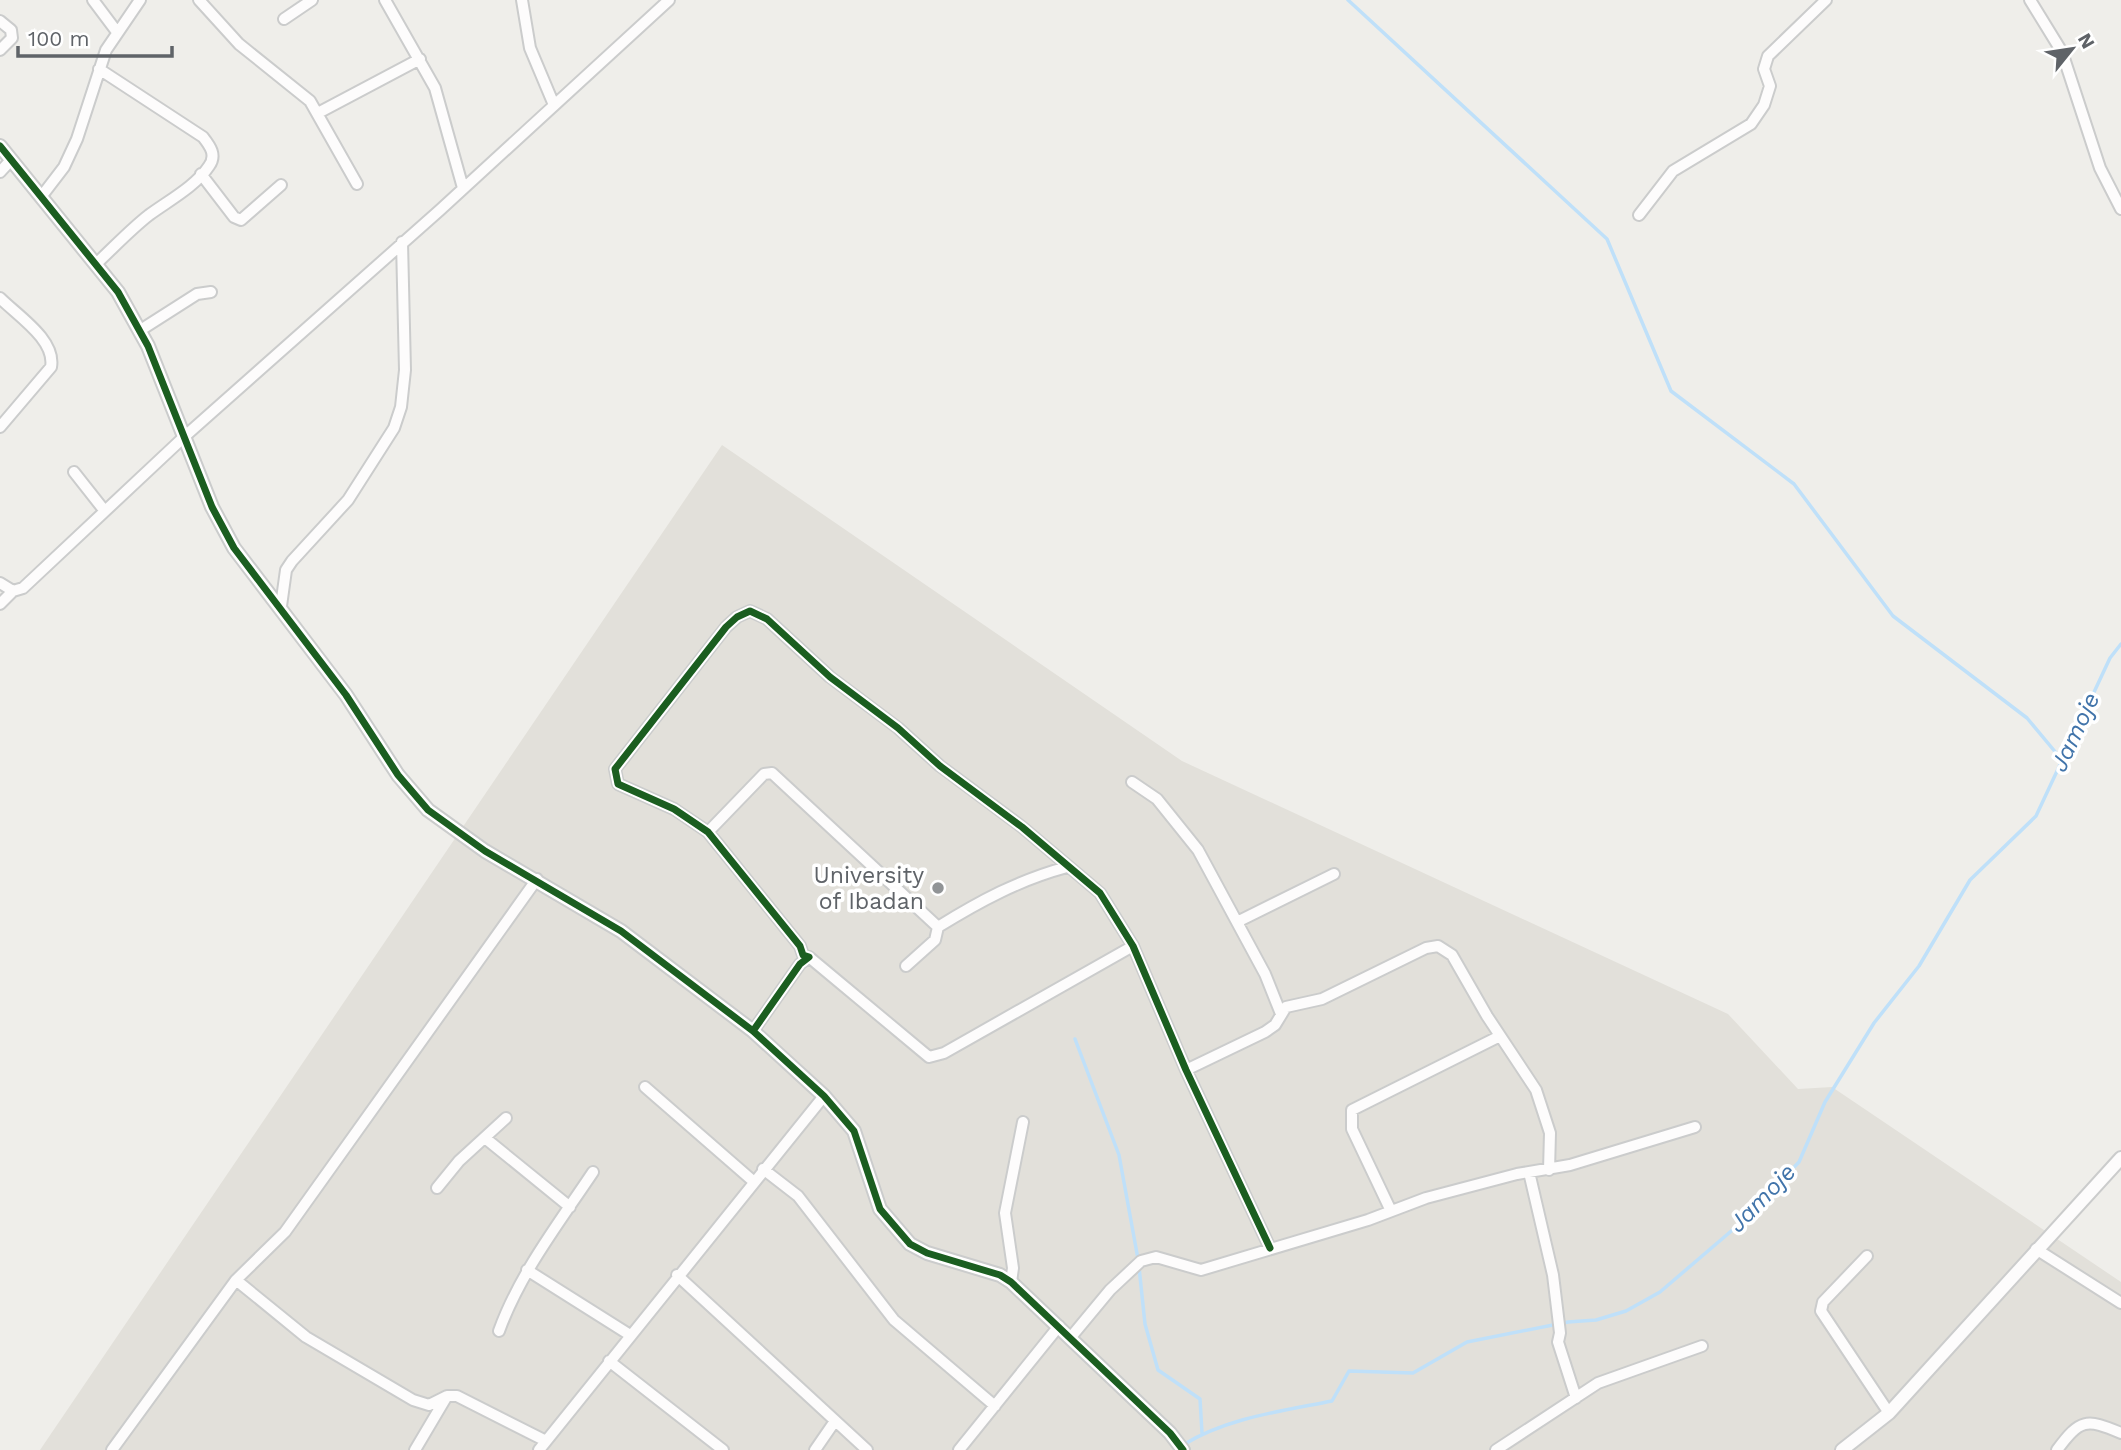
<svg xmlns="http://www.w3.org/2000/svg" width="2121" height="1450" font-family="'Work Sans',sans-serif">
<rect width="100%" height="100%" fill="#efeeea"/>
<path fill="#e2e0da" d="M722,445L1182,761L1728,1014L1798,1089L1832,1087L2121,1282V1450H40Z"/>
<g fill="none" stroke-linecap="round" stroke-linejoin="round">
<path stroke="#bfe0f9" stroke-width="3.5" d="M1348,0L1607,239L1671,391L1794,484L1893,616L2027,718L2062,760
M1075,1039L1119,1155L1138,1259
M1139,1267L1145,1324L1158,1370L1200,1399L1202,1433
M1183,1445C1226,1418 1282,1411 1332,1401L1349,1371L1413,1373L1467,1342L1568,1322L1596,1320L1626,1311L1660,1292L1743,1221L1799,1162L1825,1102L1874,1023L1919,966L1970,880L2036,816L2110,658L2121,644"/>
<defs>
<path id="minor" d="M93,0L117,32
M199,0L239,44L310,101L357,184
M385,0L435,88L463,188
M522,0L530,48L554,105
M2030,0L2062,52L2100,168L2121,209
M284,19L312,0
M0,21L11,30L12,38L0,50
M318,113L420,59
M0,172L11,160
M201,174L234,217L241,220L281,185
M41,197L64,167L77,139L106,50L140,0
M1639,215L1673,171L1751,124L1764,105L1770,86L1764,69L1768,56L1826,0
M97,263C114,247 131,229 149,215C168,201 196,186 209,166C217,155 210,146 203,137L99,69
M0,298C18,316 56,340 51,367L0,427
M139,331L197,294L211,292
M74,472L104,510
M0,583L13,591
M0,604L13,591L23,588L184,437L440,210L669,0
M281,606L286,570L292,561L348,500L394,428L401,407L405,370L402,242
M1132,782L1157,799L1198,850L1265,974L1281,1014
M708,832L764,774L772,773L938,927L935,940L906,966
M1237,922L1334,874
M938,927C980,901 1019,880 1067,867
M809,957L929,1057L944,1053L1133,946
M753,1031L800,964L809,957L803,955L800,946L708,832L674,809L618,784L615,769L726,627L737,617L750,611L767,619L830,677L898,728L940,766L1022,827L1100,893L1133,946L1186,1070L1270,1248
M1186,1070L1265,1032L1275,1025L1286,1007L1322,999L1426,948L1438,946L1452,955L1487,1016L1536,1090L1550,1133L1549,1170
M645,1087L753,1181
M485,1138L570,1207
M763,1169L798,1196L894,1320L995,1406
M1529,1172L1553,1275L1560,1333L1558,1342L1576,1398
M437,1188L459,1161L506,1118
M1391,1211L1352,1129V1110L1500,1036
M2036,1249L2121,1303
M1867,1256L1823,1302L1821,1311L1889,1413
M527,1270L630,1335
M677,1275L867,1450
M236,1280L306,1337L413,1400L429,1405L447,1396H457L546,1441
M1011,1282L1013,1268L1005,1213L1023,1122
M499,1331C520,1273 559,1223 593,1172
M1071,1337L1110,1290L1141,1261L1156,1257L1201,1270L1368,1220L1426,1198L1517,1174L1570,1165L1695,1127
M609,1361L723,1450
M112,1450L236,1280L285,1232L537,879
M415,1450L447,1396
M539,1450L824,1096
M815,1450L835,1421
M959,1450L1059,1326
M1496,1450L1598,1383L1702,1346
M2057,1450C2080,1419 2086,1418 2121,1433"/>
<path id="tertiary" d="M0,146L118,292L148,346L212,507L234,548L346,695L398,775L428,810L485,851L621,931L753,1031L824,1096L854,1131L880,1209L910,1244L927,1253L1000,1275L1011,1282L1170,1433L1183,1450
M1842,1450L1889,1413L2121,1158"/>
</defs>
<use href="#minor" stroke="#cbcccc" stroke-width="14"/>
<use href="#tertiary" stroke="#cbcccc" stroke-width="16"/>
<use href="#minor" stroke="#fdfcfc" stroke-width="10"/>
<use href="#tertiary" stroke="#fdfcfc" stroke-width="12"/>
<defs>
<path id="cycleway" d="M0,146L118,292L148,346L212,507L234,548L346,695L398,775L428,810L485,851L621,931L753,1031L824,1096L854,1131L880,1209L910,1244L927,1253L1000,1275L1011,1282L1170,1433L1183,1450
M753,1031L800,964L809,957L803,955L800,946L708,832L674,809L618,784L615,769L726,627L737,617L750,611L767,619L830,677L898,728L940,766L1022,827L1100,893L1133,946L1186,1070L1270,1248"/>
</defs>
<use href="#cycleway" stroke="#fff" stroke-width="11"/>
<use href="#cycleway" stroke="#1b5e20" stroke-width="7"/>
</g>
<circle fill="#919496" stroke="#fff" stroke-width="2.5" cx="938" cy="888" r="7"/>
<g text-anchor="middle" stroke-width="7" stroke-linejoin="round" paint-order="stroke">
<g font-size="23" fill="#5f6368" stroke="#fff" text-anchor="end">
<text x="924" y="883">University<tspan x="924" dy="26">of Ibadan</tspan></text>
</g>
<g font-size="24" font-style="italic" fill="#4174aa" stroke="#fff">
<text transform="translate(2075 732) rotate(-65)" y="8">Jamoje</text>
<text transform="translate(1762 1198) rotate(-46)" y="8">Jamoje</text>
</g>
</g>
<g transform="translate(2072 49) rotate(60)" stroke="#ffffff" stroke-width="5" paint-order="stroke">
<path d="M0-5L12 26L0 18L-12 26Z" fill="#5f6368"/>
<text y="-10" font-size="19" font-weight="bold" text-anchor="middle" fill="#5f6368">N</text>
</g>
<path d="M18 46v10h154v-10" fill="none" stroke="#5f6368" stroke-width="3.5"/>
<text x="28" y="46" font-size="21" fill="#5f6368" stroke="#ffffff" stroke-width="5" paint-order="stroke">100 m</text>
</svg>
